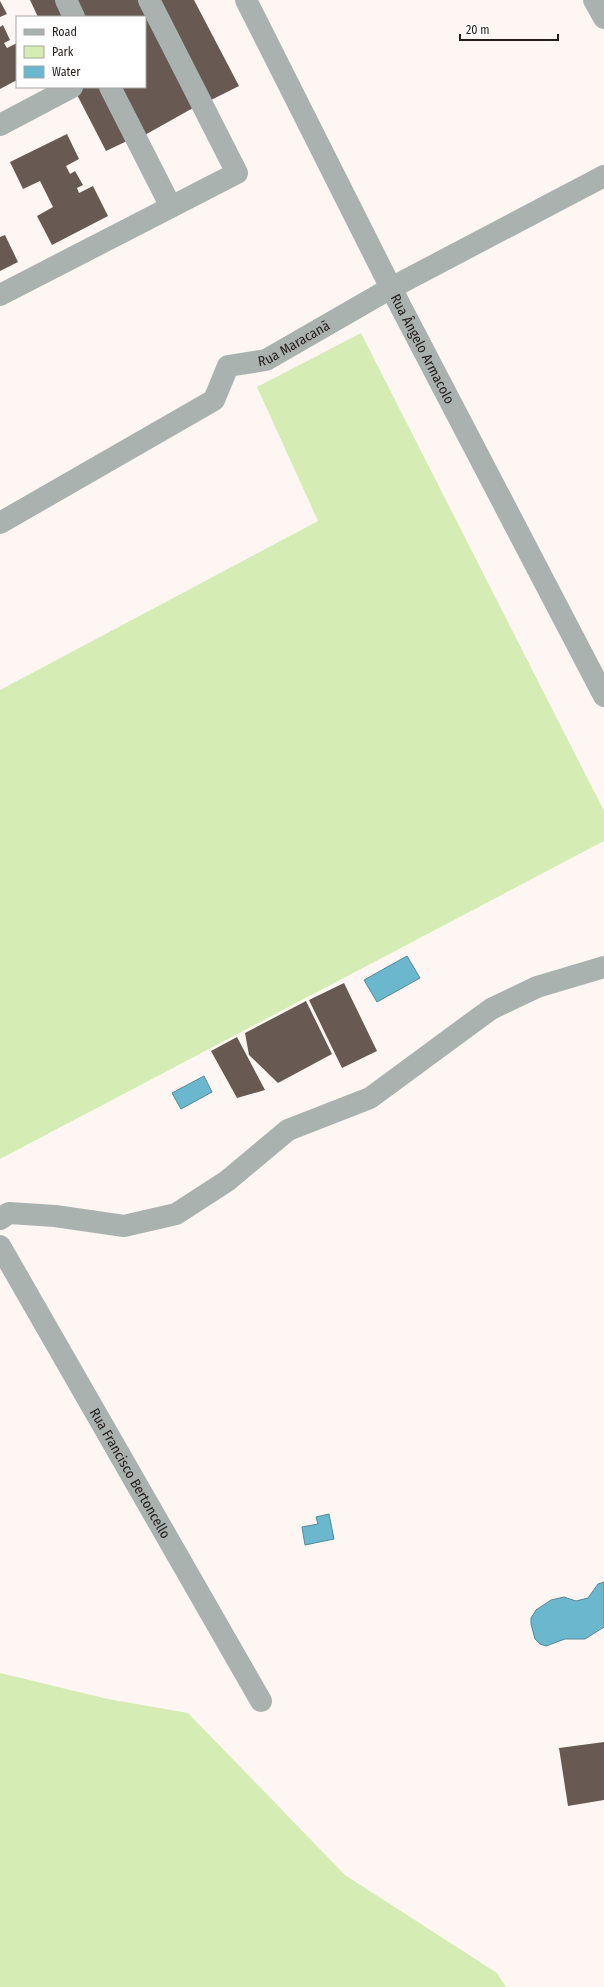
<svg xmlns="http://www.w3.org/2000/svg" width="604" height="1987" font-family="'Fira Sans Condensed',sans-serif">
<rect width="100%" height="100%" fill="#fdf6f2"/>
<path fill="#d5edb5" d="M361,333L604,811V841L0,1159V690L318,521L257,387Z
M0,1673L108,1699L188,1713L345,1875L497,1973L506,1987H0Z"/>
<path fill="#6bb7cd" stroke="#558997" d="M407,956L420,978L377,1002L364,980Z
M204,1076L212,1092L181,1109L172,1093Z
M329,1514L334,1539L305,1545L302,1527L318,1524L316,1517Z
M604,1582V1627L585,1639H565L546,1646L540,1644L535,1639L531,1624V1618L536,1610L551,1600L564,1597L576,1601L588,1598L598,1584Z"/>
<path fill="#685a52" d="M30,0H58L66,17H38Z
M74,0H140L193,108L143,136L118,87H145V17H83Z
M157,0H194L239,86L209,101Z
M0,1L7,14L0,17Z
M3,25L10,40L4,43L7,48L17,43V80L0,89V27Z
M73,87H100L127,141L106,151Z
M67,134L79,159L66,166L70,174L75,171L83,185L77,188L79,193L93,186L108,216L52,245L37,216L53,207L40,181L23,189L10,162Z
M5,235L18,262L0,271V237Z
M344,983L377,1051L342,1068L309,1000Z
M306,1001L332,1054L278,1083L249,1055L245,1033Z
M237,1037L265,1090L237,1098L211,1051Z
M604,1742V1800L568,1806L559,1748Z"/>
<g fill="none" stroke-linecap="round" stroke-linejoin="round">
<g stroke="#aab2b0" stroke-width="22">
<path d="M66,0L74,17"/>
<path id="s1" d="M246,0L391,288L604,696"/>
<path d="M594,0L604,18"/>
<path d="M110,87L170,205"/>
<path d="M0,125L72,87"/>
<path d="M0,295L237,173L149,0"/>
<path id="s2" d="M0,523L214,400L228,366L266,360L391,288L604,176"/>
<path d="M0,1219L9,1213L55,1216L124,1226L176,1214L227,1181L288,1130L370,1098L491,1009L537,987L604,967"/>
<path id="s3" d="M0,1246L261,1701"/>
</g>
</g>
<g text-anchor="middle" stroke-width="4" stroke-linejoin="round" paint-order="stroke">
<g font-size="14" fill="#231d1a" stroke="#fff">
<text dy="5" stroke="none"><textPath href="#s2" startOffset="354">Rua Maracanã</textPath></text>
<text dy="5" stroke="none"><textPath href="#s1" startOffset="391">Rua Ângelo Armacolo</textPath></text>
<text dy="5" stroke="none"><textPath href="#s3" startOffset="262">Rua Francisco Bertoncello</textPath></text>
</g>
</g>
<rect x="16" y="16" width="130" height="72" fill="#ffffff" stroke="#a7a5a3"/>
<rect x="24" y="29" width="20" height="6" fill="#aab2b0" stroke="#a7a5a3"/>
<text x="52" y="36" font-size="12" fill="#231d1a">Road</text>
<rect x="24" y="46" width="20" height="12" fill="#d5edb5" stroke="#a7a5a3"/>
<text x="52" y="56" font-size="12" fill="#231d1a">Park</text>
<rect x="24" y="66" width="20" height="12" fill="#6bb7cd" stroke="#a7a5a3"/>
<text x="52" y="76" font-size="12" fill="#231d1a">Water</text>
<path d="M460 34v6h98v-6" fill="none" stroke="#231d1a" stroke-width="2"/>
<text x="466" y="34" font-size="12" fill="#231d1a" stroke="#ffffff" stroke-width="3" paint-order="stroke">20 m</text>
</svg>
